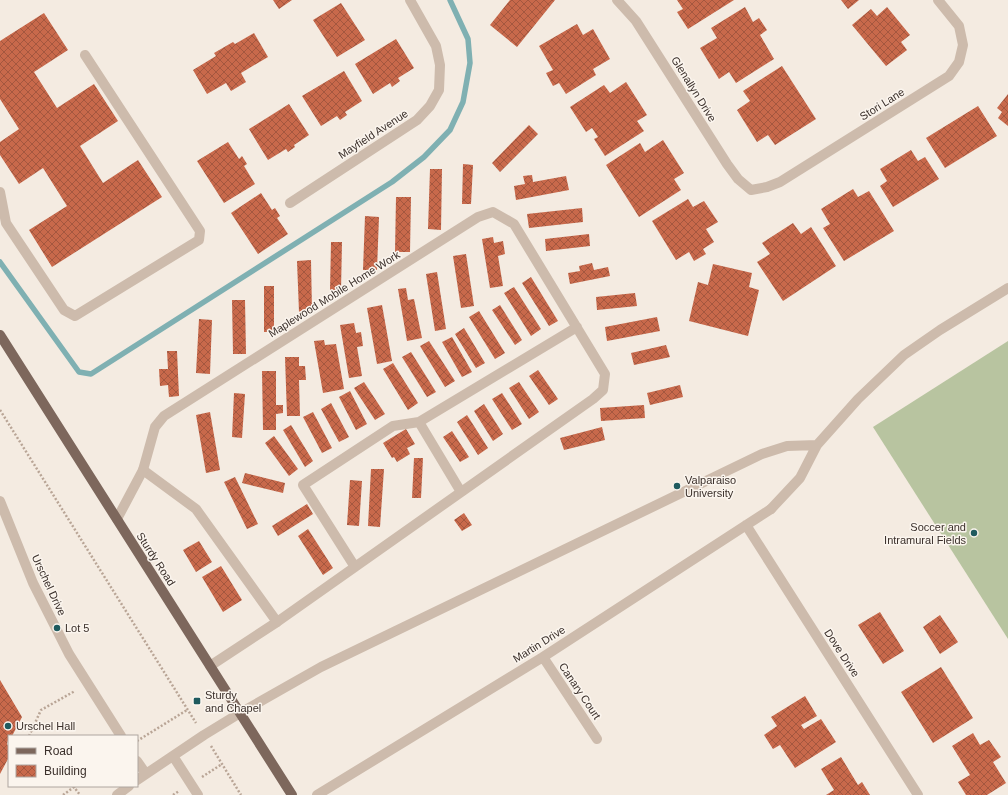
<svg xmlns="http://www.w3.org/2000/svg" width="1008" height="795" font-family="Arial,sans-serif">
<defs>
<pattern id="building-cross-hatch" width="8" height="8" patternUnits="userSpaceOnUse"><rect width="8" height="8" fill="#c8694b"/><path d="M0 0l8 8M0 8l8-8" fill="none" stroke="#a4573f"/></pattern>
</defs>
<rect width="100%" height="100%" fill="#f4ebe1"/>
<path fill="#b8c4a0" d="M1008,341V639L873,427Z"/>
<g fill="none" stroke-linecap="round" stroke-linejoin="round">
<path stroke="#7fb0b2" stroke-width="5.5" d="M0,262L79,372L91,374L392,182L424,157L450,130L463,102L470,63L468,39L450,0"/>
</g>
<path fill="url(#building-cross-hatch)" d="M273,0H292L279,9Z
M510,0H555L517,47L490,25Z
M677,0H734L688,29L677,12L683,9Z
M841,0H859L848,9Z
M341,3L365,40L337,57L313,20Z
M745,7L753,22L759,18L767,30L760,35L774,59L736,83L729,72L719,79L700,48L717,38L711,28Z
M887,7L910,35L901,42L907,50L886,66L852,25L871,9L877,16Z
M44,13L68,50L34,72L57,108L94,84L118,121L80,146L103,183L138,160L162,197L52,267L29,230L67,206L43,168L19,184L0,155V142L19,129L0,99V41Z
M577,24L583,35L593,29L610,59L593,69L596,75L566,94L559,83L553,86L546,73L553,70L539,46Z
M254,33L268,57L241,73L246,82L231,91L226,83L207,94L193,70L216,56L214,53L233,42L235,44Z
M396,39L414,68L398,78L400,81L392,87L390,83L373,94L355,64Z
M782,66L816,119L775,145L768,135L757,142L737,110L750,101L743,91Z
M344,71L362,101L345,112L347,115L340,120L337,116L321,126L302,96Z
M626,82L647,115L637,121L644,131L605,156L594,139L598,137L592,128L586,132L570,107L604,85L610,93Z
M1008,94V126L998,118L1002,112L997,108Z
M289,104L309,135L294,145L295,147L288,152L286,149L268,160L249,129Z
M978,106L997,136L945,168L926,138Z
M529,125L538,134L500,172L492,163Z
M663,140L684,173L674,179L681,190L639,217L606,165L640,143L645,152Z
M228,142L239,159L242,156L247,164L244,166L255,184L224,203L197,161Z
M911,150L918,161L925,157L939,179L893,207L880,186L887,181L880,169Z
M463,164L473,165L471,204H462Z
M430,169H442L441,230L428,229Z
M532,175L533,182L566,176L569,190L516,200L514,186L525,184L523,176Z
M853,189L858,197L869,191L894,231L844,261L823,228L830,224L821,209Z
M261,193L272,210L275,208L280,216L277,218L288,234L258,254L231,213Z
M396,197H411L410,252H395Z
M688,199L693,207L704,201L718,222L706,229L714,242L703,249L706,254L694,261L689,252L676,260L652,221Z
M582,208L583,222L529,228L527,214Z
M365,216L379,217L377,270H363Z
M793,223L801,234L811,227L836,266L783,301L757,262L770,254L762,243Z
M589,234L590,246L546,251L545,239Z
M493,237L494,243L503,241L505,254L498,256L503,286L490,288L482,239Z
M331,242H342L341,291H330Z
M466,254L474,306L461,308L453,256Z
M311,260L312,311L299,312L297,261Z
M592,263L594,270L608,267L610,276L570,284L568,273L580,271L579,266Z
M713,264L752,273L749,287L759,290L748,336L689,321L698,282L708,285Z
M437,272L446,329L435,331L426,274Z
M531,277L558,321L549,326L522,283Z
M264,286H274V332H264Z
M514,287L541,329L531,336L504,293Z
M406,288L408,300L414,299L422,338L407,341L398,289Z
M635,293L637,306L597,310L596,297Z
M232,300H245L246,354H233Z
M382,305L392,361L377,364L367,308Z
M500,305L522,340L515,345L492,310Z
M479,311L505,353L495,359L469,317Z
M657,317L660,331L607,341L605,327Z
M199,319L212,320L210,374L196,373Z
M354,323L356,333L361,332L363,346L357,347L362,376L349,378L340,325Z
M464,328L485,363L476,368L455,334Z
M452,337L472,372L462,377L442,342Z
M324,340L325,345L336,344L344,389L323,393L314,341Z
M429,341L455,381L445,387L420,346Z
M666,345L670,357L634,365L631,353Z
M167,351H177L179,396L169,397L168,385L160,386L159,369H168Z
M411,352L436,392L427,397L402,357Z
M285,357H299V366H305L306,380H299L300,416H287Z
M393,363L418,403L408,410L383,369Z
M538,370L558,399L549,405L529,376Z
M262,371H276V405H283V413L276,414V430H263Z
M364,382L385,414L375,420L354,388Z
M519,382L539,412L529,419L509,388Z
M680,385L683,397L650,405L647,393Z
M350,391L367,424L356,430L339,397Z
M234,393L245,394L242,438L232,437Z
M502,393L522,424L512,430L492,399Z
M331,403L349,437L339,442L321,409Z
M484,404L503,434L493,441L474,411Z
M644,405L645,418L601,421L600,408Z
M210,412L220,470L206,473L196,415Z
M313,412L332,448L322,453L303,417Z
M467,415L488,448L478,455L457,422Z
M291,425L313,461L305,467L283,430Z
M602,427L605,440L564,450L560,438Z
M406,429L415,444L407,448L410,454L397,462L394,457L392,458L383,443Z
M452,431L469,457L460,462L443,437Z
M274,436L298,469L289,476L265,443Z
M414,458H423L421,498H412Z
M371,469H384L380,527L368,526Z
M245,473L285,483L283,493L242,483Z
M235,477L258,524L247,529L224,482Z
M350,480L362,481L359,526L347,525Z
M307,504L313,514L278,536L272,526Z
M464,513L472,525L462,531L454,520Z
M308,529L333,568L323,575L298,536Z
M199,541L212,562L196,572L183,550Z
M221,566L242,600L223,612L202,577Z
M880,612L904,651L883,664L858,625Z
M940,615L958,642L940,654L923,627Z
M941,667L973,718L933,743L901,692Z
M0,680L22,717L12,736H9L7,744L9,747V757L0,774Z
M805,696L817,716L801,725L804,729L821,719L836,742L795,768L780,745L773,749L764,735L777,726L771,717Z
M973,733L980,745L989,740L1001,757L993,762L1006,783L987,795H966L958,782L970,775L952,746Z
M841,757L858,785L862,782L870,795H826L834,790L821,769Z"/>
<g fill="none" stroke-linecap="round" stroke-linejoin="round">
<path stroke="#b9a596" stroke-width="2.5" stroke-dasharray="2 2" stroke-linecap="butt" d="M0,410L196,723
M29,736L41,710L75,691
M137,741L187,710
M211,746L241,795
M202,777L222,764
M75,786L74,787L80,795
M63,795L74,787
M173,795L179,791"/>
<path stroke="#cdbbac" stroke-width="10" d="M0,192L6,223L64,310L75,316L199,240L200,231L85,55
M143,470L196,509L277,622
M771,509L800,478L817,445L858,399L904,355L940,330L1008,288
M240,713L321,667L762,454L787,446L817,445"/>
<path stroke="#cdbbac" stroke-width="10" d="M617,0L636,21L727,164L738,179L751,190L767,187L780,182L949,76L959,62L963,45L959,26L938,0
M290,203L417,120L430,106L439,90L440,65L436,46L410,0
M419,422L461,492
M0,501L33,583L69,654L121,736
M117,519L143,470L155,427L164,416L478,217L493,212L514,224L605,374L603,390L593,399L277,622L210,666
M746,525L918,795
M355,567L303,485L393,426L419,422L577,327
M543,657L597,739
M173,756L198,795
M137,761L146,774
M137,780L204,735L240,713
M117,795L129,786
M317,795L543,657L771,509"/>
<path stroke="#7d675c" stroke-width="10" d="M0,335L292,795"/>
</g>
<g fill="#1f5a5e" stroke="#fbf5ee" stroke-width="1.5">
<circle cx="677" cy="486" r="4"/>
<circle cx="974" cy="533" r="4"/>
<circle cx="57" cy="628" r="4"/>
<rect x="193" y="697" width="8" height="8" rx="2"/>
<circle cx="8" cy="726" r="4"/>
</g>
<g text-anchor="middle" stroke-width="3" stroke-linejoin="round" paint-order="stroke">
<g font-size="11" fill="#3b302b" stroke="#fbf5ee">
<text transform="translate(694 89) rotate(58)" y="4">Glenallyn Drive</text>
<text transform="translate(882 104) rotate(-32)" y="4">Stori Lane</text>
<text transform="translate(373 134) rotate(-33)" y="4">Mayfield Avenue</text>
<text transform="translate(334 294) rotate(-32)" y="4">Maplewood Mobile Home Work</text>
<text transform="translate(156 559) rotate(57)" y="4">Sturdy Road</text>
<text transform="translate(49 585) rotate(65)" y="4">Urschel Drive</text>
<text transform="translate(539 644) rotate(-32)" y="4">Martin Drive</text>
<text transform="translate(842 653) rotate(57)" y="4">Dove Drive</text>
<text transform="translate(580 691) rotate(56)" y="4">Canary Court</text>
</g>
<g font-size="11" fill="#3b302b" stroke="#fbf5ee" text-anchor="start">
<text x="685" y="484">Valparaiso<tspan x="685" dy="13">University</tspan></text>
<text x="966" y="531" text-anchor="end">Soccer and<tspan x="966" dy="13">Intramural Fields</tspan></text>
<text x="65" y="632">Lot 5</text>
<text x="205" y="699">Sturdy<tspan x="205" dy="13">and Chapel</tspan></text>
<text x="16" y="730">Urschel Hall</text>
</g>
</g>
<rect x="8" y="735" width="130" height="52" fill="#fbf5ee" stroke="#aea6a0"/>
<rect x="16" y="748" width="20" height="6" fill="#7d675c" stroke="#aea6a0"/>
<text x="44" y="755" font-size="12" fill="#3b302b">Road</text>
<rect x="16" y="765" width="20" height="12" fill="url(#building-cross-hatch)" stroke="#aea6a0"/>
<text x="44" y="775" font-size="12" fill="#3b302b">Building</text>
</svg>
